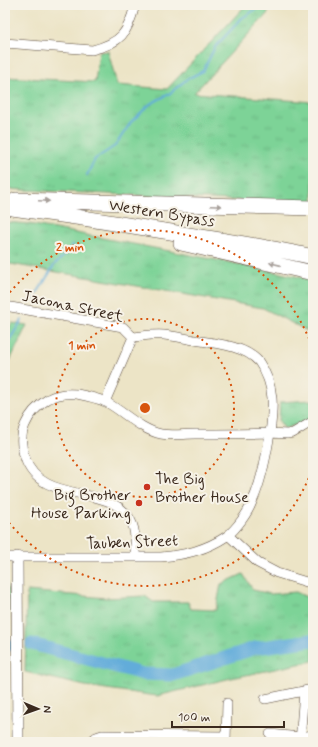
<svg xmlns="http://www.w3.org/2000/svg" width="318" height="747" font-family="Mynerve,sans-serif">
<defs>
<pattern id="grass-tufts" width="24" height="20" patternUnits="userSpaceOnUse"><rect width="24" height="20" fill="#7dd397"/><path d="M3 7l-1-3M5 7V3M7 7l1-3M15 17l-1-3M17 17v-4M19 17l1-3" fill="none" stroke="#6db582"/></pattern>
</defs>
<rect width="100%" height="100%" fill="#f7f3e8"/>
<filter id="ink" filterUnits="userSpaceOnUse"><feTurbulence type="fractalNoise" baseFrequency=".025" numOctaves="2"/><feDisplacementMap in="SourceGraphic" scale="8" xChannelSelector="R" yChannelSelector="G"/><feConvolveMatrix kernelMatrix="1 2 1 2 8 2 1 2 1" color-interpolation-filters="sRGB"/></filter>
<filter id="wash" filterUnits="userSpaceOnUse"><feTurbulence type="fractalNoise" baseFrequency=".012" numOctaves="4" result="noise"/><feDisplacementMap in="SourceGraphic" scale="16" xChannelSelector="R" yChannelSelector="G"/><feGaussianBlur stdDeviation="0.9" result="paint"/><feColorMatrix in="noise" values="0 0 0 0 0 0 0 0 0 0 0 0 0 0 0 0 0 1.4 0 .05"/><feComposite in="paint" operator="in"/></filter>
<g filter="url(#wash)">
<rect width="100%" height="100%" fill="#ece4c6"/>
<path fill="url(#grass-tufts)" stroke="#5c7e5a" d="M246,5H266L269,8L268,13L194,93L313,102V204L5,189V77L95,82L99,52L108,51L117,85L167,89Z
M5,222L29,224L253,267L313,280V334L263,308L5,263Z
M12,323L27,325L5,371V332Z
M313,400V418L285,429L279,421L280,402Z
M243,574L253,590L271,594L296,592L313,600V661L227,679L157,696L85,686L25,672L27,591L106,598L145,596L153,602H188L191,609L216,610L221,584Z
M5,578L9,593L8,662L5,661Z"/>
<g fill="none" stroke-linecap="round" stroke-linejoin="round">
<path stroke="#62acda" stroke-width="2" d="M87,175L95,159L115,146L131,122L150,104L169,94L187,79L203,71L215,47L242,18L258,8L260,5
M33,300L55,264L65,255L72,245
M5,347L22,320"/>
<path stroke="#62acda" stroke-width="13" d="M32,644L143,674L173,675L255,648L313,640
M5,646L8,645"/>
</g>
</g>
<g filter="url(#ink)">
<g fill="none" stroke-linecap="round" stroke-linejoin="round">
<defs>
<path id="minor" d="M312,5H313
M5,43L92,50C121,43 128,33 135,5
M5,306L123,327L133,337
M105,402L133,337
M228,535L258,563L277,573L313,584
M5,557H161C185,555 206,550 227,536C236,529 248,513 252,502C263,479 274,424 272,398C271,386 266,372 259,362C245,345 213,343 194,340C184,338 174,336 164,335C154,334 143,336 133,337
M135,557C135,544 137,528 128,516C105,484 40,504 25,458C21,447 20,436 25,425C30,413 37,406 48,399C57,394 67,393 77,394C87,396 97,398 106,402C124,412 141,430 161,434C172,436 184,434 195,434C220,434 245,434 270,433L287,434L293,433L313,421
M265,699L313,689
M270,734L300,737L313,735
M226,741L227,703
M90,742L96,737L102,735L226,736
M300,742L304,691"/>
<path id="tertiary" d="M17,557L18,742"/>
<path id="trunk" d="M16,200L313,208
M5,207C58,214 111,222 164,231C214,239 264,246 313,257
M181,243L313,273"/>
</defs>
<use href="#minor" stroke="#564637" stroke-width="10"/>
<use href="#tertiary" stroke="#564637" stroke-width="12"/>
<use href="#trunk" stroke="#564637" stroke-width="16"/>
<use href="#minor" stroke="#fff" stroke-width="9"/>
<use href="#tertiary" stroke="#fff" stroke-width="11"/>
<use href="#trunk" stroke="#fff" stroke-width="15"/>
</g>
<defs><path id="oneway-solid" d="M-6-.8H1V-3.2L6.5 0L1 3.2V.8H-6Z"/></defs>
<g fill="#a79f9a">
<use href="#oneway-solid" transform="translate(44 201) rotate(2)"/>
<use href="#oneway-solid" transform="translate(216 206) rotate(2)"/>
<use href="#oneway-solid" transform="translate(275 264) rotate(-167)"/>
</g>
</g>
<g fill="none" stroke="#d7540e" stroke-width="2" stroke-dasharray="2 4">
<circle cx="145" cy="408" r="89"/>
<path d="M313 467A178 178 0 0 1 6 519M6 297A178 178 0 0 1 313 349"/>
</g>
<g fill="#c8321e" stroke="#f7f3e8" stroke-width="1.5">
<circle cx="147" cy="487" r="4"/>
<circle cx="139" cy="503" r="4"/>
</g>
<g text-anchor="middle" stroke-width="4" stroke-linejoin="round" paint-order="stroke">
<g font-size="16" fill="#3b2a1e" stroke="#f7f3e8">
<text transform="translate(162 212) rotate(9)" y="6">Western Bypass</text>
<text transform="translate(73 305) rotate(12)" y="6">Jacona Street</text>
<text transform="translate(132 541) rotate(-2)" y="6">Tauben Street</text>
</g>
<g font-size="16" fill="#3b2a1e" stroke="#f7f3e8" text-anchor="start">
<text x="155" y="484">The Big<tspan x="155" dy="18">Brother House</tspan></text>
<text x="131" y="500" text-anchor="end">Big Brother<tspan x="131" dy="18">House Parking</tspan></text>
</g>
</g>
<circle cx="145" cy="408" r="6" fill="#d7540e" stroke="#f7f3e8" stroke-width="2"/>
<g font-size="12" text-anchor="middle" font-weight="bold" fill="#d7540e" stroke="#f7f3e8" stroke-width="4" stroke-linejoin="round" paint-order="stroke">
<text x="70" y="251">2 min</text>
<text x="82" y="349">1 min</text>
</g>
<rect width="318" height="747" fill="none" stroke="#f7f3e8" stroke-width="20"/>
<g transform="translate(38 709) rotate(92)" stroke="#f7f3e8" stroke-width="3" paint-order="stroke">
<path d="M0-3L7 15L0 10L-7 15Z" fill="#3b2a1e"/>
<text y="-6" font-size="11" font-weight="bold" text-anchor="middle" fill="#3b2a1e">N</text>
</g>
<path d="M172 721v6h112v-6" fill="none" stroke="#3b2a1e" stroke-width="2"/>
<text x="178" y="721" font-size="12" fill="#3b2a1e" stroke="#f7f3e8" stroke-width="3" paint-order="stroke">100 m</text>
</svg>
